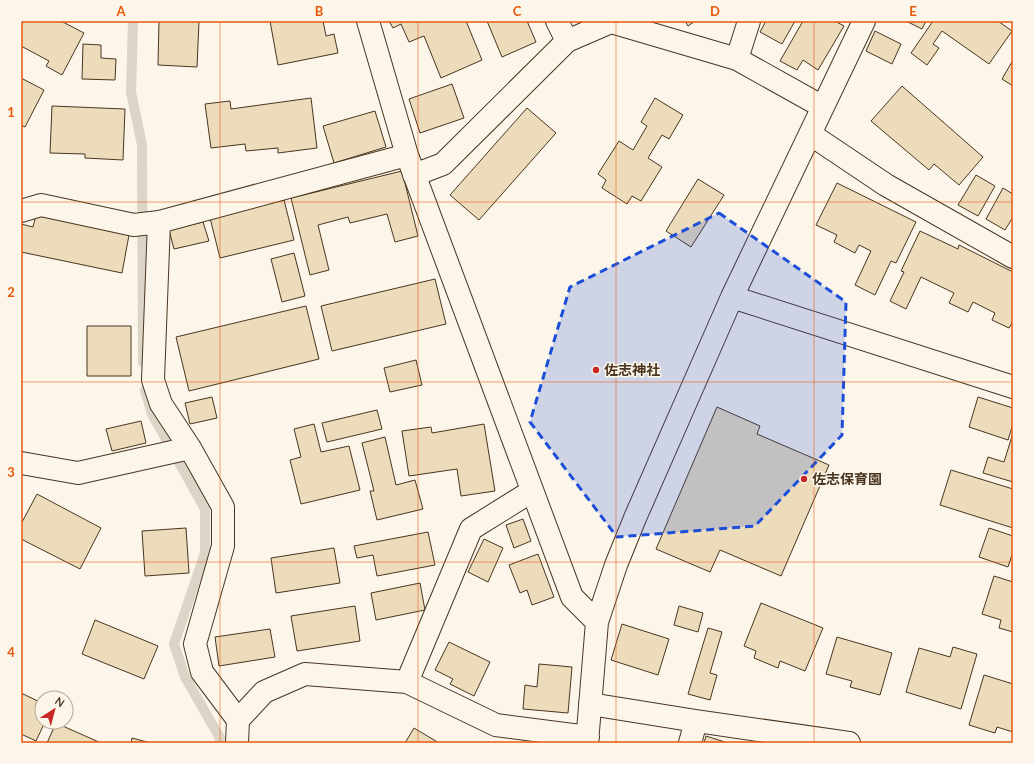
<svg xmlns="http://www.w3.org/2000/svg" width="1034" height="764" font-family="Lato,'Noto Sans JP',sans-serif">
<rect width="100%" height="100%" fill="#fbf6e9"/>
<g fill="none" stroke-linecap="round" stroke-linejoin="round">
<path stroke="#dcd4c6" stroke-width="10" d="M133,21L131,92L142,145L143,362
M145,390L152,414L205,509V553L174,644L185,677L220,738L219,743"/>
</g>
<path fill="#ecdcbc" stroke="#4a3520" d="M21,21H61L84,33L62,75L46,66L49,61L21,46Z
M159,21H199L197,67L158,65Z
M270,21H323L326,36L334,34L338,53L278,65Z
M389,21H466L482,60L441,78L424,36L409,42L401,24L393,28Z
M487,21H527L536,42L502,57Z
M685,21H695L688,26Z
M766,21H795L782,44L760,32Z
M803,21H835L844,26L818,70L803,60L797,70L780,61Z
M906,21H926L922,29Z
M933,21H998L1012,31L989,64L942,31L933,44L939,48L927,65L911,53Z
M875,31L901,44L892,64L866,51Z
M83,44L101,45V58L116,59L115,80L82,79Z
M1013,60V86L1002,79Z
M21,78L44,90L25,127L21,125Z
M452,84L464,118L420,133L409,99Z
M902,86L983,157L959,185L934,164L929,170L871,121Z
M311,98L317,148L278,153V148L246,151L245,144L211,148L205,104L230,101L231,109Z
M655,98L683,115L669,139L662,135L648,158L662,167L641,201L632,196L627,204L602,188L606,180L598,174L619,141L633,150L647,126L641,122Z
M52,106L125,109L123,160L85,158V154L50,153Z
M527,108L556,133L479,220L450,195Z
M375,111L386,147L334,163L323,126Z
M402,171L418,236L395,242L387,214L350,223L348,217L318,225L329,270L310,275L291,198Z
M976,175L995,186L978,216L958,205Z
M698,179L724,195L691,247L666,231Z
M837,183L916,222L896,263L891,261L875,295L855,285L871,251L859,245L855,253L834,242L837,235L816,225Z
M1003,188L1013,194V217L1005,230L986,219Z
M284,200L294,240L220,258L210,218Z
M36,215L129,235L122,273L21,252V224L33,227Z
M203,222L209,241L174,249L169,230Z
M920,231L958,249L959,245L1013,272V321L1009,328L992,320L995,313L973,302L968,312L949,303L954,293L921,277L906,309L890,301L904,272L901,271Z
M294,253L305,296L282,302L271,259Z
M435,279L446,324L332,351L321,306Z
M306,306L319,359L189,391L176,337Z
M87,326H131V376H87Z
M416,360L422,385L390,392L384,368Z
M212,397L217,418L190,424L185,403Z
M978,397L1013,408V424L1008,440L969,427Z
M717,407L760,426L757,434L829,465L781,576L720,550L710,572L656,549Z
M377,410L382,429L327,442L322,423Z
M141,421L146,443L112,451L106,429Z
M314,424L321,452L349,446L360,490L301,504L290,460L301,457L294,429Z
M484,424L495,491L461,496L457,469L409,476L402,431L431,427L432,433Z
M1013,433V482L983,473L988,457L1004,462Z
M385,437L396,485L415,480L423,509L377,520L370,491H374L362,443Z
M951,470L1013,489V528L940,505Z
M37,494L101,528L80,569L21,539V524Z
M523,519L531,541L514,548L506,525Z
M186,528L189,573L145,576L142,531Z
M989,528L1013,536V552L1008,567L979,557Z
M428,532L435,565L377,576L373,555L357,558L354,546Z
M484,539L503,548L488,582L468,572Z
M334,548L340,583L276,593L271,558Z
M538,554L554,597L532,605L527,590L520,593L509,565Z
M994,576L1013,582V632L999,628L1001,620L982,614Z
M420,583L425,610L376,620L371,593Z
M761,603L823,628L805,671L780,661L778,668L754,658L756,651L744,646Z
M355,606L360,641L297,651L291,616Z
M679,606L703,613L698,632L674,625Z
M95,620L158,646L144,679L82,654Z
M622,624L669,639L658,675L611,660Z
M708,628L722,632L710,673L717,675L710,700L688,694Z
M270,629L275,657L219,666L215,637Z
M837,637L892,653L880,695L850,687L852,681L826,674Z
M449,642L490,662L474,696L450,684L453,679L435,670Z
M953,647L977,654L961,709L906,692L919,648L950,657Z
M539,664L572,667L568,713L523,709L525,685L537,687Z
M984,675L1013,684V732L997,727L995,733L969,725Z
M21,693L42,703V722H45L36,741L21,734Z
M56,723L101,743H47Z
M414,728L439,743H405Z
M706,736L728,743H704Z
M132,738L151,743H131Z"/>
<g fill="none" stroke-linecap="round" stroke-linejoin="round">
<defs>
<path id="minor" d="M368,21L407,155L572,597L597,622
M557,21L567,41
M737,59L749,21
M810,134L886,185L1013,257
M414,175L443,164L567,41L611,22L737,59L823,107
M21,211L41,205L134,225L159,222L407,155
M159,222L153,380L161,404L190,448L223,507V546L195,644L202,672L238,720L237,743
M732,297L1013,387
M21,463L78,473L190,448
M407,682L471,529L532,491
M590,704L696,721L849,743
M238,720L264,692L305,674L407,682L496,725L588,737
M587,743L597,622L616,565L635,518L732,297L864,21
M690,743L696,721"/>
</defs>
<use href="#minor" stroke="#4a3520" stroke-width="24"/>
<use href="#minor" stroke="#fbf6e9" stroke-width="22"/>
</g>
<path fill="#1d4ed8" fill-opacity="0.2" stroke="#1d4ed8" stroke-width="3" stroke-dasharray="8 5" stroke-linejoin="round" d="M719,213L846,302L842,435L755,526L617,537L530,422L570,287Z"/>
<path fill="none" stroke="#e8590c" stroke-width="1" stroke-opacity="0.55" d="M220,21V743M418,21V743M616,21V743M814,21V743M21,202H1013M21,382H1013M21,562H1013"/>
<g fill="#c62828" stroke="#fbf6e9" stroke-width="1.5">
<circle cx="596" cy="370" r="4"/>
<circle cx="804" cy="479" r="4"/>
</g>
<g text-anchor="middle" stroke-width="3" stroke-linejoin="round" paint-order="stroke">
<g font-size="14" font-weight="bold" fill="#4a3520" stroke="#fbf6e9" text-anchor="start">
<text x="604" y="375">佐志神社</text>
<text x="812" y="484">佐志保育園</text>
</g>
</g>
<rect width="1034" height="764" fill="none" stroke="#fbf6e9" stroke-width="44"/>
<g transform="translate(54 710) rotate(36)"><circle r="19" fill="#fbf6e9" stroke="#b4a999"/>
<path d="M0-3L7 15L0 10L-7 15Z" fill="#c62828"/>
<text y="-6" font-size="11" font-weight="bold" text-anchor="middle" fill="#4a3520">N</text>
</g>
<rect x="22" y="22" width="990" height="720" fill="none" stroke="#e8590c" stroke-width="1.5"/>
<g font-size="13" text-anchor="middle" font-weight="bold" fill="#e8590c">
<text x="121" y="16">A</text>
<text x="319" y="16">B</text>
<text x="517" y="16">C</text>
<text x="715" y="16">D</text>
<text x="913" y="16">E</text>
<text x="11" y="117">1</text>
<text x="11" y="297">2</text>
<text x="11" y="477">3</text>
<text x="11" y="657">4</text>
</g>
</svg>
